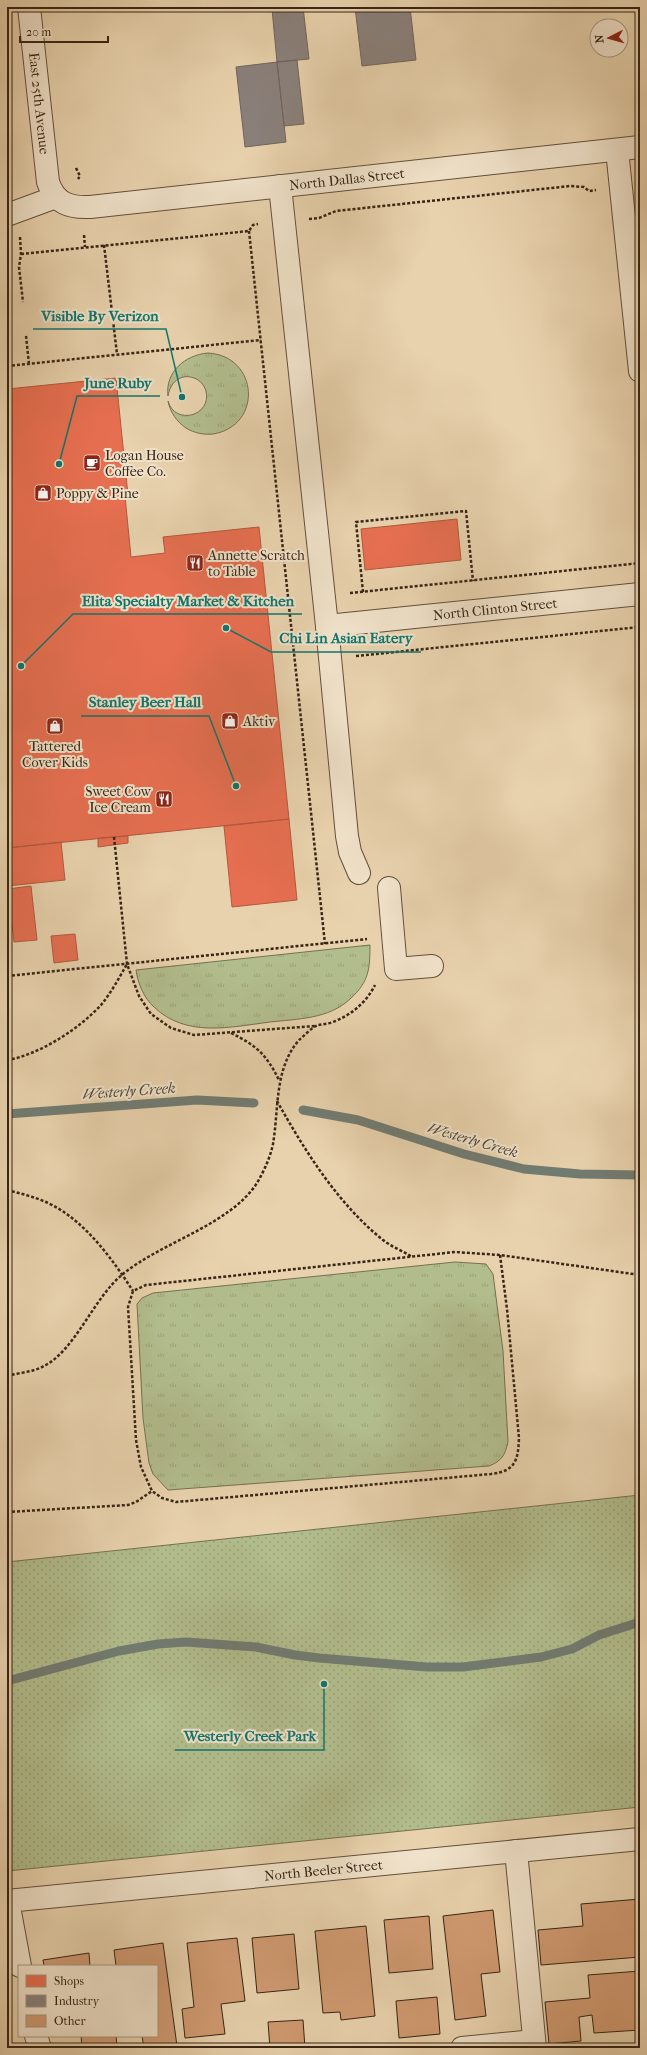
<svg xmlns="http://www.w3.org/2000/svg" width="647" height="2055" font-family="'IM FELL French Canon',serif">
<defs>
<pattern id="grass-tufts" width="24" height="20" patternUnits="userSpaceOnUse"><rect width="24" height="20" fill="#b2bd8d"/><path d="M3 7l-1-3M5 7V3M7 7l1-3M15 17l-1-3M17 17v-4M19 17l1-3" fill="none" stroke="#9aa279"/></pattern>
<pattern id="park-dots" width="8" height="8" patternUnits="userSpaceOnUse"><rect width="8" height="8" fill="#b2bd8d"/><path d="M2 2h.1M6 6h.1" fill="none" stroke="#9aa279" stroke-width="1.8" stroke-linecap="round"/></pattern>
</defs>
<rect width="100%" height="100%" fill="#e8d2ad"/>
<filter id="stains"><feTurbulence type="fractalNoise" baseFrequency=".005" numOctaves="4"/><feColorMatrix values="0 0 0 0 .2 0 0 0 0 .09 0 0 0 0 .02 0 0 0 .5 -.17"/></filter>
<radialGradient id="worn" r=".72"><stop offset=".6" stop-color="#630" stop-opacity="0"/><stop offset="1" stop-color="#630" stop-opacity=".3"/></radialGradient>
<path fill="url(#grass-tufts)" stroke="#747152" d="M208,353C259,356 263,426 213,434C204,435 194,433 186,428C177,422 170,412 168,401C175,426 212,416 206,391C204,385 200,380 194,378C180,373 170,383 168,396C165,372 185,355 208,353Z
M370,945C370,969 369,982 350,999C329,1019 297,1019 270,1022C231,1027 186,1038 154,1007C144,998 138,984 136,970Z
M455,1262L486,1264L493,1274L503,1351L508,1442C505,1455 502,1461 489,1466L168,1490L153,1474L149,1463L143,1418L137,1304L142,1298L153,1293Z"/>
<path fill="url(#park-dots)" stroke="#747152" d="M7,1009L12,1052L7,1053Z
M640,1495V1807L7,1871V1562Z"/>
<path fill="#e76f51" stroke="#b2593f" d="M116,378L128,495L125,496L131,557L165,553L163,537L259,527L289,819L7,848V389Z
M457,519L461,560L365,570L361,529Z
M289,819L297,900L232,907L224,826Z
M128,836V843L98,847V838Z
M61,842L65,880L7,886V848Z
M31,886L37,940L14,942L8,889Z
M75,934L78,960L54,963L51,936Z"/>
<path fill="#8a817c" stroke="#71655d" d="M293,7H303L309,59L277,62L272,9Z
M355,7H410L416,60L362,66Z
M297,60L304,124L284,126L277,62Z
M277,62L286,142L245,147L236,67Z"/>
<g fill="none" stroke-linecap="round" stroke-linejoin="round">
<path stroke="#717c73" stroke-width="9" d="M303,1110L358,1120L464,1154L524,1169L580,1174L640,1175
M7,1114L197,1100L254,1103
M7,1681L119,1651L158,1644L186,1642L256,1647L295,1655L319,1658L427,1667H463L541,1657L572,1649L599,1635L640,1622"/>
</g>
<path fill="#d19b72" stroke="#372516" d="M640,1899V1957L541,1965L538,1930L583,1926L581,1904Z
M493,1910L500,1972L481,1974L486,2016L455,2020L443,1916Z
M429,1916L433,1969L389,1973L384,1920Z
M366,1926L375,2016L341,2020L340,2012L323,2013L315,1931Z
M294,1934L299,1989L257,1993L252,1938Z
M237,1938L245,2001L221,2004L225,2034L185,2038L182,2009L194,2007L187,1943Z
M163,1943L177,2046L144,2048L142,2036H157V1966H116L114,1950Z
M89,1953L90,1966H44L43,1960Z
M640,1971V2030L594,2033L592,2015L579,2017L581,2041L549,2044L545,2002L590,1998L588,1975Z
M437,1997L440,2034L399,2038L396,2001Z
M303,2020L305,2048H270L268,2022Z
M81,2036H116L117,2046L82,2048Z"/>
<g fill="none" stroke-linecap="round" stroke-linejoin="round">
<defs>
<g id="minor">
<path id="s1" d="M29,7L48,182C55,203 69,208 90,207L640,147"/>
<path d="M617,150L640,371"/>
<path d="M280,186L327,626L347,836L350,852L359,873"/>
<path d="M7,215L56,197"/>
<path id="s2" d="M327,626L640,594"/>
<path d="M389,888L396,969L432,966"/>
<path d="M516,1851L535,2048"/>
<path id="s3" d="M7,1901L640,1839"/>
<path d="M8,1901L20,1966"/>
<path d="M36,2036L40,2048"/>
<path d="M462,2048L534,2041"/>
</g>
</defs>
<use href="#minor" stroke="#63503c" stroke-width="24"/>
<path stroke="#372516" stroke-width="2.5" stroke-dasharray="3 2" stroke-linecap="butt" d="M76,168L80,176L78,179
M309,219L319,218L336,211L570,186L584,187L589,191L596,190
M249,231L325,944
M84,235L85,247
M20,237L21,254L19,267L23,302
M104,245L117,354
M21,254L249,231L253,225L258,224
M26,336L29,364
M7,366L261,340
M363,592L356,522L466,511L473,581
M350,593L640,563
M356,656L640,627
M114,837L127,964L139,996L151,1014L171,1028L194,1035L315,1026
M7,976L367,939
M231,1033C257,1046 266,1054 279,1080
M7,1060C39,1055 79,1029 101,1005C111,993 119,978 127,964
M277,1101C305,1151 338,1204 383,1240C392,1247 403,1251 412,1257
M7,1190C23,1194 39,1198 54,1206C87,1224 113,1260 133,1291
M500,1255L507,1309L519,1438C518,1460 516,1471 491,1474L176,1502L162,1498L152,1491L141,1467L136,1440L128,1307L133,1291L146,1285L455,1252L500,1255L640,1275
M7,1376C18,1373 32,1372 42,1367C75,1352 93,1298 123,1274C162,1242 230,1225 257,1183C264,1171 270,1158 273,1144C279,1109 274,1069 299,1040C304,1036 312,1027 318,1025C323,1024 328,1024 333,1022C351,1015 366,1003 375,985
M7,1512L128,1505L136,1502L152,1491"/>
<use href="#minor" stroke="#f0e2ca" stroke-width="22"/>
</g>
<defs>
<symbol id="cafe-square" viewBox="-11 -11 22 22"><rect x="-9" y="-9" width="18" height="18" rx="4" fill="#8f2418" stroke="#f0e2ca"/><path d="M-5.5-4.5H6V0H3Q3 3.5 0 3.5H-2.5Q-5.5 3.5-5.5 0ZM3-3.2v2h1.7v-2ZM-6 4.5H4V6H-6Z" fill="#fff"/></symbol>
<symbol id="shop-square" viewBox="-11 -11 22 22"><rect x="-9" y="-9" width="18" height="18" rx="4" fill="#8f2418" stroke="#f0e2ca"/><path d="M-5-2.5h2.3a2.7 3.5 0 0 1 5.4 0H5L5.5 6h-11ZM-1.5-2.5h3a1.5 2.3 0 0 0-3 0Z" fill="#fff"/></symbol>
<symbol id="restaurant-square" viewBox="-11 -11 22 22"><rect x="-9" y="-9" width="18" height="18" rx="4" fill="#8f2418" stroke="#f0e2ca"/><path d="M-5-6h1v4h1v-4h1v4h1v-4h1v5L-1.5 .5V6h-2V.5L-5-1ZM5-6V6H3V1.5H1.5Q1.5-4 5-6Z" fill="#fff"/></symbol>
</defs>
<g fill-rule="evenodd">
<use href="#cafe-square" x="82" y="453" width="20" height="20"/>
<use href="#shop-square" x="33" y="483" width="20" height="20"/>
<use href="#restaurant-square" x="185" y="553" width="20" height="20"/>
<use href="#shop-square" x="220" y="711" width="20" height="20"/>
<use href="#shop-square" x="45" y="716" width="20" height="20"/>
<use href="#restaurant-square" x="154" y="789" width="20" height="20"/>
</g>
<g text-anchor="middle" stroke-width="4" stroke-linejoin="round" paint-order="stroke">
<g font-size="14" fill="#372516" stroke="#f0e2ca">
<text dy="5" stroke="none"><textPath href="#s1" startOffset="97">East 25th Avenue</textPath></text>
<text dy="5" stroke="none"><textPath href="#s1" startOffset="488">North Dallas Street</textPath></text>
<text dy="5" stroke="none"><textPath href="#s2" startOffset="169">North Clinton Street</textPath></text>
<text dy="5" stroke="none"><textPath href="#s3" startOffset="318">North Beeler Street</textPath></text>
</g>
<g font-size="14" fill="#372516" stroke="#f0e2ca" text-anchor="start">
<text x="105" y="460">Logan House<tspan x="105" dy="16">Coffee Co.</tspan></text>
<text x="56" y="498">Poppy &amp; Pine</text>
<text x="208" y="560">Annette Scratch<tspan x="208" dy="16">to Table</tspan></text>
<text x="243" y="726">Aktiv</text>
<text x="55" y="751" text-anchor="middle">Tattered<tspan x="55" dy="16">Cover Kids</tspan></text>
<text x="151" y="796" text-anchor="end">Sweet Cow<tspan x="151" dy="16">Ice Cream</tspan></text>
</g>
<g font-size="15" font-style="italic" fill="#4f493d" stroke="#f0e2ca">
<text transform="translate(129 1091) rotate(-4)" y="5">Westerly Creek</text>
<text transform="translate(473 1140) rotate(16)" y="5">Westerly Creek</text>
</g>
</g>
<path fill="none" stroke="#0f766e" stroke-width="1.5" d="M182 397L166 329H33M59 464L77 396H160M21 666L73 614H302M226 628L271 652H421M236 786L209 716H81M324 1684L324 1750H175"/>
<g fill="#0f766e" stroke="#f0e2ca" stroke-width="1.5">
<circle cx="182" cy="397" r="4"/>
<circle cx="59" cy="464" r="4"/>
<circle cx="21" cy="666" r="4"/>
<circle cx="226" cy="628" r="4"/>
<circle cx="236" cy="786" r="4"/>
<circle cx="324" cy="1684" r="4"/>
</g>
<g font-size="15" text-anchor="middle" font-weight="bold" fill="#0f766e" stroke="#f0e2ca" stroke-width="4" stroke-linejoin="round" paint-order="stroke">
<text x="100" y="321">Visible By Verizon</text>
<text x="118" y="388">June Ruby</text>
<text x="188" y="606">Elita Specialty Market &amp; Kitchen</text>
<text x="346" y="643">Chi Lin Asian Eatery</text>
<text x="145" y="707">Stanley Beer Hall</text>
<text x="250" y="1741">Westerly Creek Park</text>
</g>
<rect width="647" height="2055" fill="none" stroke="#e8d2ad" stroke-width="24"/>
<rect x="8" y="8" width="631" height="2039" fill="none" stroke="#372516" stroke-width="2"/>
<rect x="12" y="12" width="623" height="2031" fill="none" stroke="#372516"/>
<rect x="18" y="1965" width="140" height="72" fill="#f0e2ca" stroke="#a69682"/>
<rect x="26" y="1975" width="20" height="12" fill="#e76f51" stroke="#a69682"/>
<text x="54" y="1985" font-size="12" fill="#372516">Shops</text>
<rect x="26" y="1995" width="20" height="12" fill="#8a817c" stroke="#a69682"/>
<text x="54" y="2005" font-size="12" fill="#372516">Industry</text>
<rect x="26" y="2015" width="20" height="12" fill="#d19b72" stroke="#a69682"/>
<text x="54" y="2025" font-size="12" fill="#372516">Other</text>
<g transform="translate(609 38) rotate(264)"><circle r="19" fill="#f0e2ca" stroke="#a69682"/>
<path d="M0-3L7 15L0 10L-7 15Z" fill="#8f2418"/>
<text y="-6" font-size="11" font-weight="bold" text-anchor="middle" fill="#372516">N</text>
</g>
<path d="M20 36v6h88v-6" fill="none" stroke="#372516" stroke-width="2"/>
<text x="26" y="36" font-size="12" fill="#372516" stroke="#f0e2ca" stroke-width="3" paint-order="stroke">20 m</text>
<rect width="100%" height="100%" filter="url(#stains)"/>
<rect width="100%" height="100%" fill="url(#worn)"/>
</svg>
